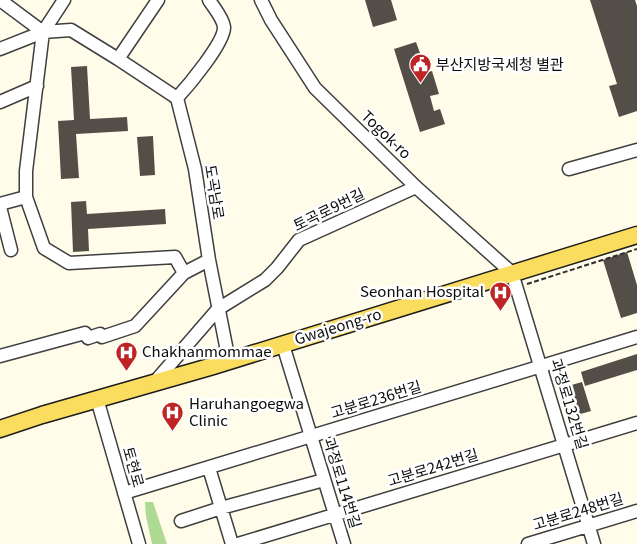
<svg xmlns="http://www.w3.org/2000/svg" width="637" height="544" font-family="Georgia,'Noto Sans KR',serif">
<rect width="100%" height="100%" fill="#fffcea"/>
<path fill="#afda94" d="M145,502H153L167,544H152L146,516Z"/>
<path fill="#544e48" d="M365,0H391L397,20L373,27Z
M590,0H635L637,6V111L619,117L609,86L617,84Z
M416,42L420,53L415,54L421,74L432,71L439,94L430,96L434,111L440,109L445,124L420,132L394,49Z
M87,66L90,119L127,117L128,131L76,134L79,178L61,179L58,121L74,120L71,67Z
M153,136L155,175L140,176L137,137Z
M86,201L87,214L165,209L166,224L88,229L89,251L73,252L71,202Z
M627,252L637,285V313L621,318L603,260Z
M637,354V370L585,386L581,372Z
M582,382L591,411L577,415L568,386Z"/>
<g fill="none" stroke-linecap="round" stroke-linejoin="round">
<defs>
<path id="minor" d="M0,0L43,32L71,30L118,59L177,98L195,169L209,260L229,361
M64,0L43,32L26,171V197L44,248L69,263L175,257L184,273
M261,0L271,20L315,88L416,187L512,273L594,544
M0,49L43,32
M118,59L158,0
M177,98C188,86 225,42 224,27C223,18 214,8 209,0
M0,102L37,86
M569,169L637,150
M0,204L26,197
M0,207L11,250
M283,345L344,544
M0,356L85,333L88,338L100,334L102,337L135,326L184,273L209,260
M154,383L218,309L265,280L277,268L299,240L416,187
M97,399L139,544
M209,468L232,544
M124,493L637,337
M181,521L221,508L324,480
M238,544L637,423
M528,544L637,511"/>
<path id="major" d="M0,429L42,415L213,366L637,235"/>
</defs>
<use href="#minor" stroke="#3f3f3f" stroke-width="15"/>
<use href="#major" stroke="#1d1d1d" stroke-width="19"/>
<path stroke="#2e2e2e" stroke-width="2" stroke-dasharray="5 2.5" stroke-linecap="butt" d="M527,284L637,249"/>
<use href="#minor" stroke="#fff" stroke-width="12"/>
<use href="#major" stroke="#fadd5f" stroke-width="16"/>
</g>
<defs>
<symbol id="civic-pin" viewBox="-11 -11 22 30"><path d="M0 17L-7.5 6A9.5 9.5 0 1 1 7.5 6Z" fill="#bd2423" stroke="#fff"/><path d="M-.6-6.5H3V-4.5H.6V-3L4-1V1h2V6H-6V1h2V-1L-.6-3ZM-1.2 2.5V6h2.4V2.5Z" fill="#fff"/></symbol>
<symbol id="hospital-pin" viewBox="-11 -11 22 30"><path d="M0 17L-7.5 6A9.5 9.5 0 1 1 7.5 6Z" fill="#bd2423" stroke="#fff"/><path d="M-5-5h3v3.5h4V-5h3V5h-3V1.5h-4V5h-3Z" fill="#fff"/></symbol>
</defs>
<g fill-rule="evenodd">
<use href="#civic-pin" x="408" y="52" width="25" height="34"/>
<use href="#hospital-pin" x="488" y="280" width="25" height="34"/>
<use href="#hospital-pin" x="114" y="340" width="25" height="34"/>
<use href="#hospital-pin" x="160" y="400" width="25" height="34"/>
</g>
<g text-anchor="middle" stroke-width="5" stroke-linejoin="round" paint-order="stroke">
<g font-size="15" fill="#0c0c0c" stroke="#fff" text-anchor="start">
<text x="436" y="70">부산지방국세청 별관</text>
<text x="484" y="297" text-anchor="end">Seonhan Hospital</text>
<text x="142" y="357">Chakhanmommae</text>
<text x="189" y="409">Haruhangoegwa<tspan x="189" dy="17">Clinic</tspan></text>
</g>
<g font-size="15" fill="#0c0c0c" stroke="#fff">
<text transform="translate(386 135) rotate(44)" y="5">Togok-ro</text>
<text transform="translate(214 192) rotate(81)" y="5">도곡남로</text>
<text transform="translate(329 210) rotate(-26)" y="5">토곡로9번길</text>
<text transform="translate(338 327) rotate(-17)" y="5">Gwajeong-ro</text>
<text transform="translate(376 400) rotate(-17)" y="5">고분로236번길</text>
<text transform="translate(569 404) rotate(73)" y="5">과정로132번길</text>
<text transform="translate(133 467) rotate(74)" y="5">토현로</text>
<text transform="translate(433 468) rotate(-17)" y="5">고분로242번길</text>
<text transform="translate(342 483) rotate(73)" y="5">과정로114번길</text>
<text transform="translate(578 512) rotate(-17)" y="5">고분로248번길</text>
</g>
</g>
</svg>
